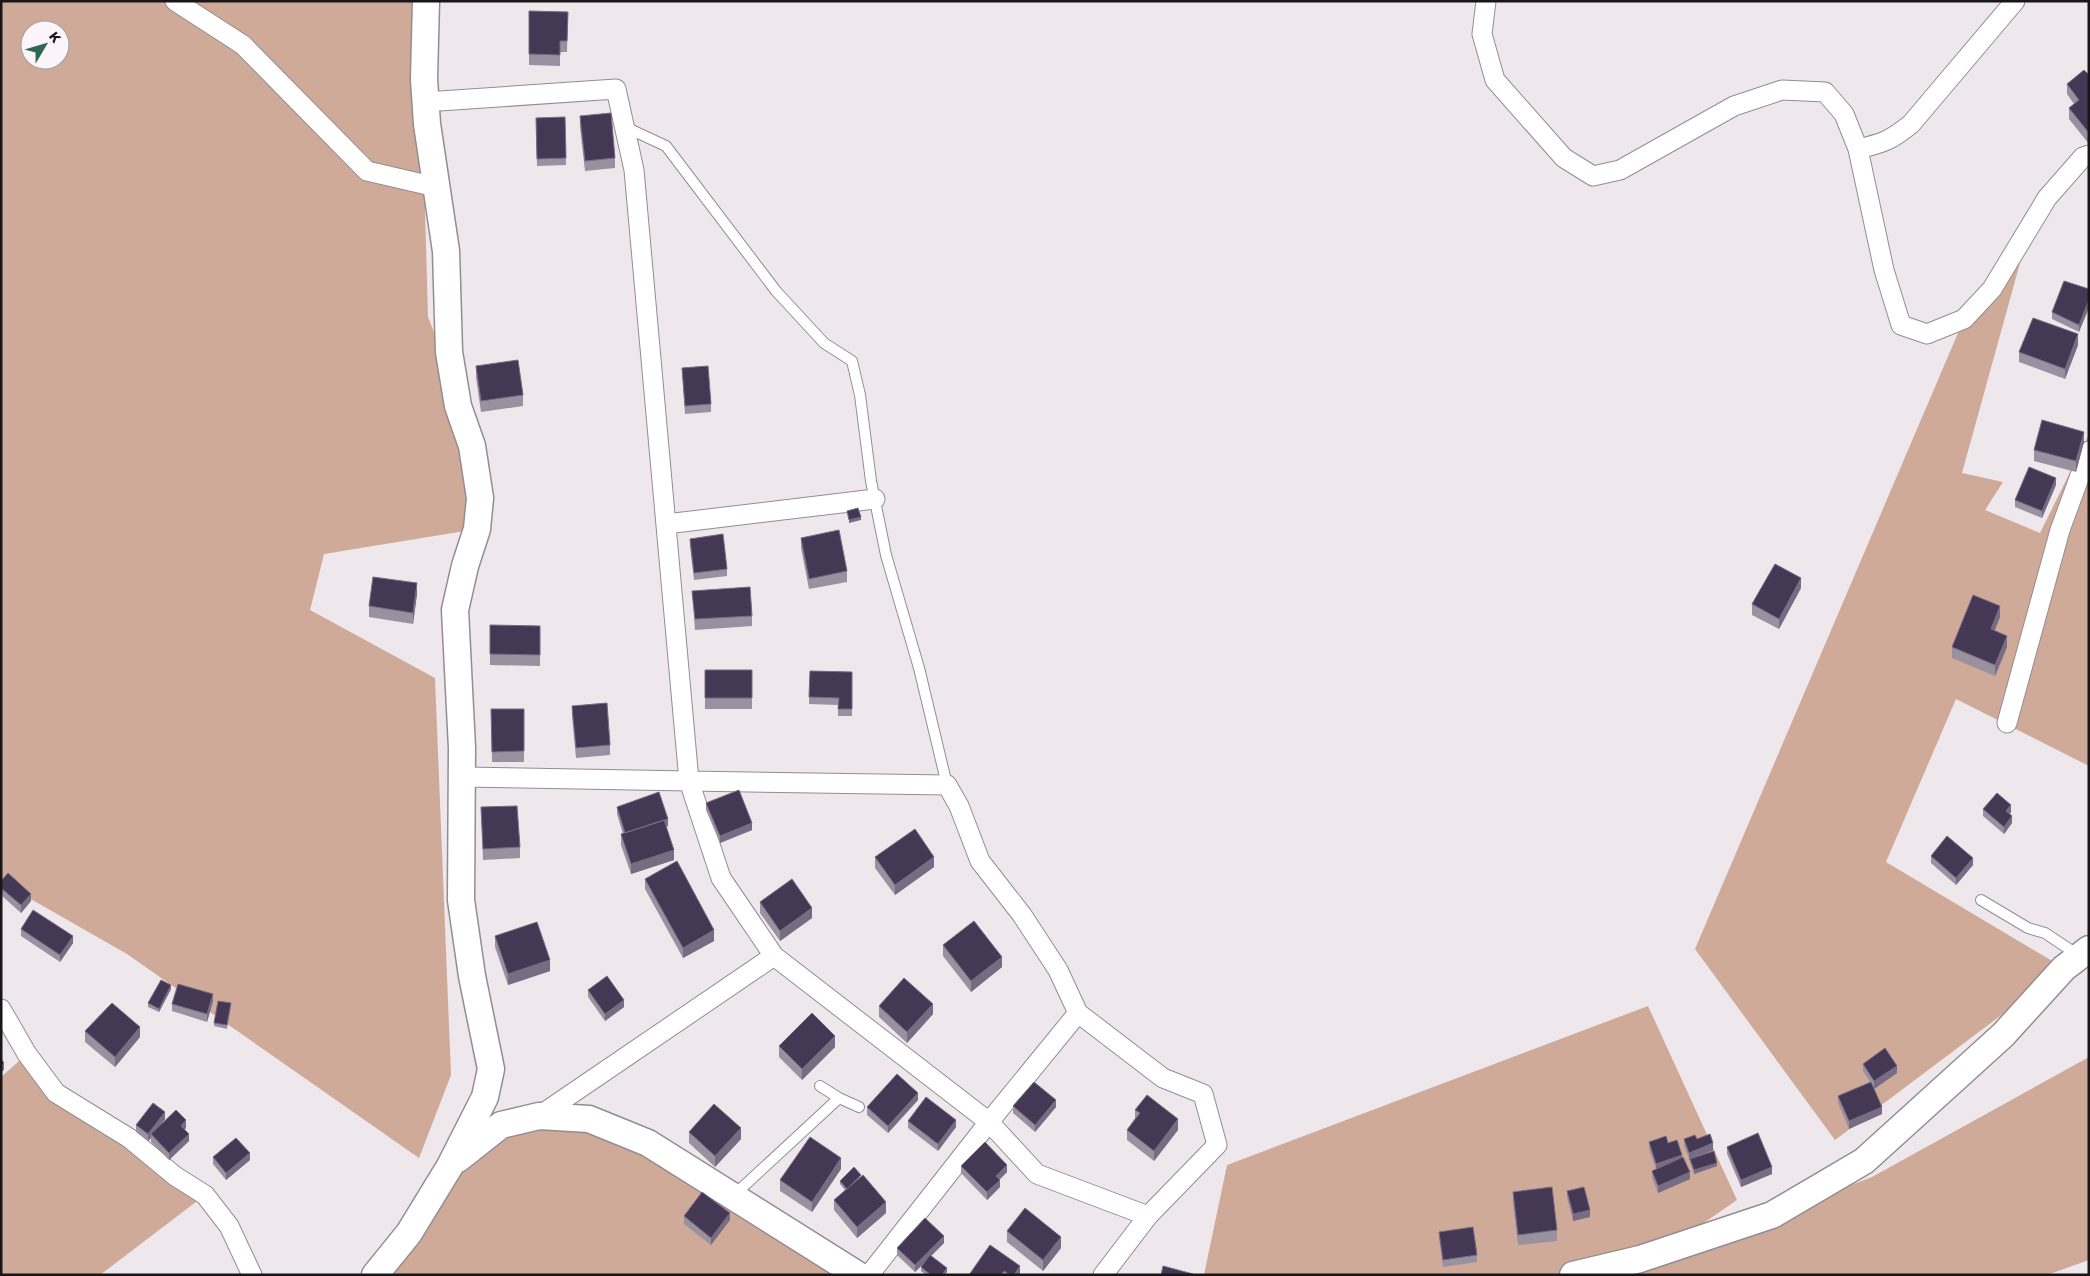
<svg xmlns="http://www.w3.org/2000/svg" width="2090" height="1276" font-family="'Work Sans',sans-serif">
<rect width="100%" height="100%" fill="#eee7ec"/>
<path fill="#cfaa99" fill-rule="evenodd" d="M1,1H434L425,102V210L428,317L455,385L477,529L324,554L310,610L435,678L451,1075L419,1158L127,954L1,882ZM30,30H60V60H30Z
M2031,223L1962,473L2003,482L1985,510L2040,533L2089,434V766L1956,699L1886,862L2064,968L1835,1140L1695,949L1964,319Z
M1648,1006L1737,1200L1663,1251L1557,1275H1204L1227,1165Z
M27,1054L56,1093L205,1195L100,1275H1V1077Z
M2089,1057V1260L2047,1275H1620L1872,1177Z
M501,1125L616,1130L858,1275H388L430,1199Z"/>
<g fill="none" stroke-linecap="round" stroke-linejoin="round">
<defs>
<path id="lane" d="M625,127L666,146L776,291L824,343L852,361L860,395L871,481L886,555L919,668L947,785
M1981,900L2028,928L2045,933L2078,955
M820,1086L839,1098L859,1107
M733,1196L839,1098"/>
<path id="street" d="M175,1L243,45L367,171L436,187
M1486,1L1482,34L1495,80L1564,158L1593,176L1620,170L1734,106L1782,90L1825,92L1844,114L1858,149L1884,270L1901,325L1927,334L1964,319L1992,289L2047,198L2083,157L2089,155
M425,102L616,89L634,170L689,781L461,777
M1858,149C1884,143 1891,140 1911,124L2015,1
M666,524L875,499
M2007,723L2060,530L2089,451
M774,956L721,878L689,781L947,785L959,806L980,861L1022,915L1058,970L1078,1013
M1,1009L27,1054L56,1093L129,1138L175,1176L205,1195L229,1226L252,1275
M1078,1013L1163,1078L1203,1094L1217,1145L1148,1216L1037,1174L989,1122Z
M539,1116L774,956L989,1122L869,1275
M1103,1275L1148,1216"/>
<path id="secondary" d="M458,1159L501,1125L539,1116L589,1119L648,1143L858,1275
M375,1275L409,1233L450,1166L485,1097L491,1069L472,976L461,900L462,748L455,610L465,566L477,529L480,498L472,446L458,406L449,352L446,251L427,124L424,79L426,1
M1573,1275L1640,1259L1772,1215L1864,1161L2003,1035L2064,968L2089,949"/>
</defs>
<use href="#lane" stroke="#938d91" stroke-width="12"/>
<use href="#street" stroke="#938d91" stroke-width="21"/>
<use href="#secondary" stroke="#938d91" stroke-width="29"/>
<use href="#lane" stroke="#fff" stroke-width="10"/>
<use href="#street" stroke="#fff" stroke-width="19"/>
<use href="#secondary" stroke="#fff" stroke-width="26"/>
</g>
<path fill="#9990a0" d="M529,11L568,12L567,52H560V66L529,65Z
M2089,75V144L2069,119V108L2074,104L2067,94V84Z
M580,116L615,158V168L585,171L580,127Z
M565,117L566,165L537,166L536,118Z
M2089,289L2079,332L2052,319V312Z
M2078,345L2065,379L2019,362V352Z
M476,366L523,395V406L481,412L476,377Z
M682,368L711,404V412L685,414Z
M2084,442L2076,472L2034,461V450Z
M2056,485L2042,518L2015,507V500Z
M801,538L847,571V582L809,589L801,548Z
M690,539L727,569V576L694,580L690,546Z
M1801,588L1779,629L1752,615V604Z
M692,591L752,616V626L695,630Z
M417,594L413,624L369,617V606Z
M2000,617L1994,631L2007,647L1995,676L1952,658V647Z
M490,625L540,626V666L490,665Z
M705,670H752V709H705Z
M810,671L852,672V716H838V705L809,704Z
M572,706L610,745V755L576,758L572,716Z
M491,709H524V762H492Z
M706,803L752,830L720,843L706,810Z
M481,807L520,847V858L483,860Z
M617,807L668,826L666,827L674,860L631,874L621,845V834H623L617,814Z
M1983,809L2011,812L2010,814L2012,823L2004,834L1983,816Z
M1931,856L1973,865L1956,885L1931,863Z
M875,857L934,867L895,895L875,868Z
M645,879L714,941L683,958L645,889Z
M1,881L31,901L21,913L1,895Z
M760,902L812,918L780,941L760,913Z
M21,929L73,943L60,962L21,936Z
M495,936L550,971L508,985L495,947Z
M943,945L1002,967L971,992L943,956Z
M171,989L159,1012L148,1007V1003Z
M588,990L624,1007L605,1021L588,997Z
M213,1001L207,1022L172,1011V1004Z
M879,1006L933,1014L907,1043L879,1017Z
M231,1007L227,1029L214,1026V1023Z
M85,1031L140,1037L115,1067L85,1042Z
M779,1046L835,1047L802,1080L779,1057Z
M1863,1064L1897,1073L1874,1089L1882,1114L1849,1129L1838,1103V1096L1870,1082L1863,1071Z
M918,1100L888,1133L867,1115V1107Z
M1013,1106L1056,1107L1035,1132L1013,1113Z
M1135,1110L1178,1130L1154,1161L1127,1140V1130L1135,1118Z
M165,1119L162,1123L186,1128L185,1129L189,1141L169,1160L151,1142V1138L148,1141L136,1132V1125Z
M908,1121L956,1127L938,1151L908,1128Z
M689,1132L741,1139L715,1167L689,1143Z
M1684,1139H1697L1713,1150L1706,1154L1717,1166L1694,1174L1690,1162V1160L1684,1146Z
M1649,1142L1668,1143L1682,1158L1690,1179L1658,1193L1652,1178V1171L1656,1169L1649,1149Z
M1727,1147L1772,1174L1741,1187L1727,1154Z
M213,1157L250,1160L226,1180L213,1164Z
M961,1166L1007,1172L999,1180L1000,1187L987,1200L961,1173Z
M841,1169L812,1212L780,1191V1180Z
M861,1177L886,1213L857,1238L834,1210V1200L845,1190L840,1184V1181Z
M1567,1191L1590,1217L1573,1221L1567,1198Z
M1513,1192L1557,1230V1241L1518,1245L1513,1203Z
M684,1216L730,1220L711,1245L684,1224Z
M1007,1231L1061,1248L1043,1271L1007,1242Z
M1439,1232L1477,1255V1262L1443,1267L1439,1239Z
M944,1243L931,1256L947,1272L944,1275H926L921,1271V1267L924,1263L915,1272L897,1255V1248Z
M990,1245L1020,1275H969Z"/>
<path fill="#776c82" d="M2089,300V308L2079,332V325Z
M2078,334V345L2065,379V369Z
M2084,432V442L2076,472V461Z
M2056,478V485L2042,518V511Z
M861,517V520L849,523V520Z
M1801,578V588L1779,629V619Z
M417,583V594L413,624V613Z
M2000,606V617L1991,640V629Z
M2007,636V647L1995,676V665Z
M2011,805V812L2006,818V811Z
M2012,816V823L2004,834V827Z
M668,819V826L625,840V833Z
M752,823V830L720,843V836Z
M674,850V860L631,874V864Z
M934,857V867L895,895V885Z
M1973,858V865L1956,885V878Z
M31,894V901L21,913V905Z
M812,908V918L780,941V931Z
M714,930V941L683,958V948Z
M73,936V943L60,962V955Z
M1002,957V967L971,992V981Z
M550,960V971L508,985V974Z
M171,985V989L159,1012V1009Z
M213,994V1001L207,1022V1014Z
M624,1000V1007L605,1021V1014Z
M933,1004V1014L907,1043V1032Z
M140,1027V1037L115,1067V1057Z
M835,1036V1047L802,1080V1069Z
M4,1063V1070L1,1072V1065Z
M1897,1066V1073L1874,1089V1081Z
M918,1093V1100L888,1133V1126Z
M1056,1100V1107L1035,1132V1125Z
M1882,1107V1114L1849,1129V1121Z
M165,1112V1119L152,1136L151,1134V1138L148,1141V1134Z
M1178,1119V1130L1154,1161V1151Z
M186,1120V1128L181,1133V1126Z
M956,1120V1127L938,1151V1144Z
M741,1128V1139L715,1167V1156Z
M189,1134V1141L169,1160V1153Z
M1713,1143V1150L1689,1160V1153Z
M250,1153V1160L226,1180V1173Z
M1682,1155V1163L1656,1171V1164Z
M841,1158V1169L812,1212V1202Z
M1717,1163V1166L1694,1174V1170Z
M1007,1165V1172L996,1183V1176Z
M1772,1167V1174L1741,1187V1180Z
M1690,1172V1179L1658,1193V1186Z
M1000,1180V1187L987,1200V1192Z
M886,1202V1213L857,1238V1227Z
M1590,1210V1217L1573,1221V1214Z
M730,1213V1220L711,1245V1238Z
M944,1236V1243L915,1272V1265Z
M1061,1237V1248L1043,1271V1260Z
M1020,1266V1275H1014Z
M947,1268V1272L944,1275H942Z"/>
<path fill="#443854" stroke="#776c82" d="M529,11L568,12L567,41H560V55L529,54Z
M2084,70L2089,75V133L2069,108L2079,100L2067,84Z
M611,113L615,158L585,161L580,116Z
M565,117L566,158L537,159L536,118Z
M2064,281L2089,289V300L2079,325L2052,312Z
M2033,318L2078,334L2065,369L2019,352Z
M518,360L523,395L481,401L476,366Z
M708,366L711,404L685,406L682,368Z
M2042,420L2084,432L2076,461L2034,450Z
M2029,467L2056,478L2042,511L2015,500Z
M858,508L861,517L849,520L847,511Z
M839,530L847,571L809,579L801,538Z
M723,534L727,569L694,573L690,539Z
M1775,564L1801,578L1779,619L1752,604Z
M373,577L417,583L413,613L369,606Z
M750,587L752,616L695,619L692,591Z
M1973,595L2000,606L1991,629L2007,636L1995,665L1952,647Z
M490,625L540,626V655L490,654Z
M705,670H752V698H705Z
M810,671L852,672V709H838L839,698L809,697Z
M607,703L610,745L576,748L572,706Z
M491,709H524V751L492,752Z
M739,790L752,823L720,836L706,803Z
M659,792L668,819L625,833L617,807Z
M1997,793L2011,805L2006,811L2012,816L2004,827L1983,809Z
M517,806L520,847L483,849L481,807Z
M664,820L674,850L631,864L621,834Z
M915,829L934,857L895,885L875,857Z
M1947,836L1973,858L1956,878L1931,856Z
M677,861L714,930L683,948L645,879Z
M8,873L31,894L21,905L1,888V881Z
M792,879L812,908L780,931L760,902Z
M33,910L73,936L60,955L21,929Z
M974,921L1002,957L971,981L943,945Z
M537,922L550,960L508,974L495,936Z
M607,976L624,1000L605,1014L588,990Z
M904,978L933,1004L907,1032L879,1006Z
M161,980L171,985L159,1009L148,1003Z
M178,984L213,994L207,1014L172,1004Z
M218,1001L231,1003L227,1025L214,1023Z
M112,1003L140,1027L115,1057L85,1031Z
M812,1013L835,1036L802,1069L779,1046Z
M1885,1048L1897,1066L1874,1081L1863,1064Z
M1,1059L4,1063L1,1065Z
M897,1074L918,1093L888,1126L867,1107Z
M1034,1082L1056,1100L1035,1125L1013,1106Z
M1871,1082L1882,1107L1849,1121L1838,1096Z
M1147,1095L1178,1119L1154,1151L1127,1130L1140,1113L1135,1110Z
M926,1097L956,1120L938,1144L908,1121Z
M153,1103L165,1112L148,1134L136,1125Z
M714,1104L741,1128L715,1156L689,1132Z
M176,1110L186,1120L181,1126L189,1134L169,1153L151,1134Z
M1758,1133L1772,1167L1741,1180L1727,1147Z
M1710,1134L1713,1143L1689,1153L1684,1139L1695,1135L1697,1139Z
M1666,1136L1668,1143L1677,1140L1682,1155L1656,1164L1649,1142Z
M810,1137L841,1158L812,1202L780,1180Z
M236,1138L250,1153L226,1173L213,1157Z
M985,1142L1007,1165L996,1176L1000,1180L987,1192L961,1166Z
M1714,1151L1717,1163L1694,1170L1690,1159Z
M1683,1157L1690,1172L1658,1186L1652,1171Z
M854,1167L861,1175L847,1189L840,1181Z
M863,1175L886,1202L857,1227L834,1200Z
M1552,1187L1557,1230L1518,1235L1513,1192Z
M1584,1187L1590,1210L1573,1214L1567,1191Z
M702,1192L730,1213L711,1238L684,1216Z
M1025,1208L1061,1237L1043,1260L1007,1231Z
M925,1218L944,1236L915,1265L897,1248Z
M1473,1227L1477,1255L1443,1260L1439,1232Z
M990,1245L1020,1266L1014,1275H1010L1004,1271L1001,1275H969Z
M930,1255L947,1268L942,1275H931L921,1267Z
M1163,1266L1193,1274V1275H1161Z"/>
<rect width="2090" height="1276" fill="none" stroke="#181617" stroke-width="5"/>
<g transform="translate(45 45) rotate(52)"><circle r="24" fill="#fbf4f9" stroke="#a09b9f"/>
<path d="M0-4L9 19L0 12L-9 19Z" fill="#2f6851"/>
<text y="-8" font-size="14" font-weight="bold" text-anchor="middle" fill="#181617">K</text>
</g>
</svg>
